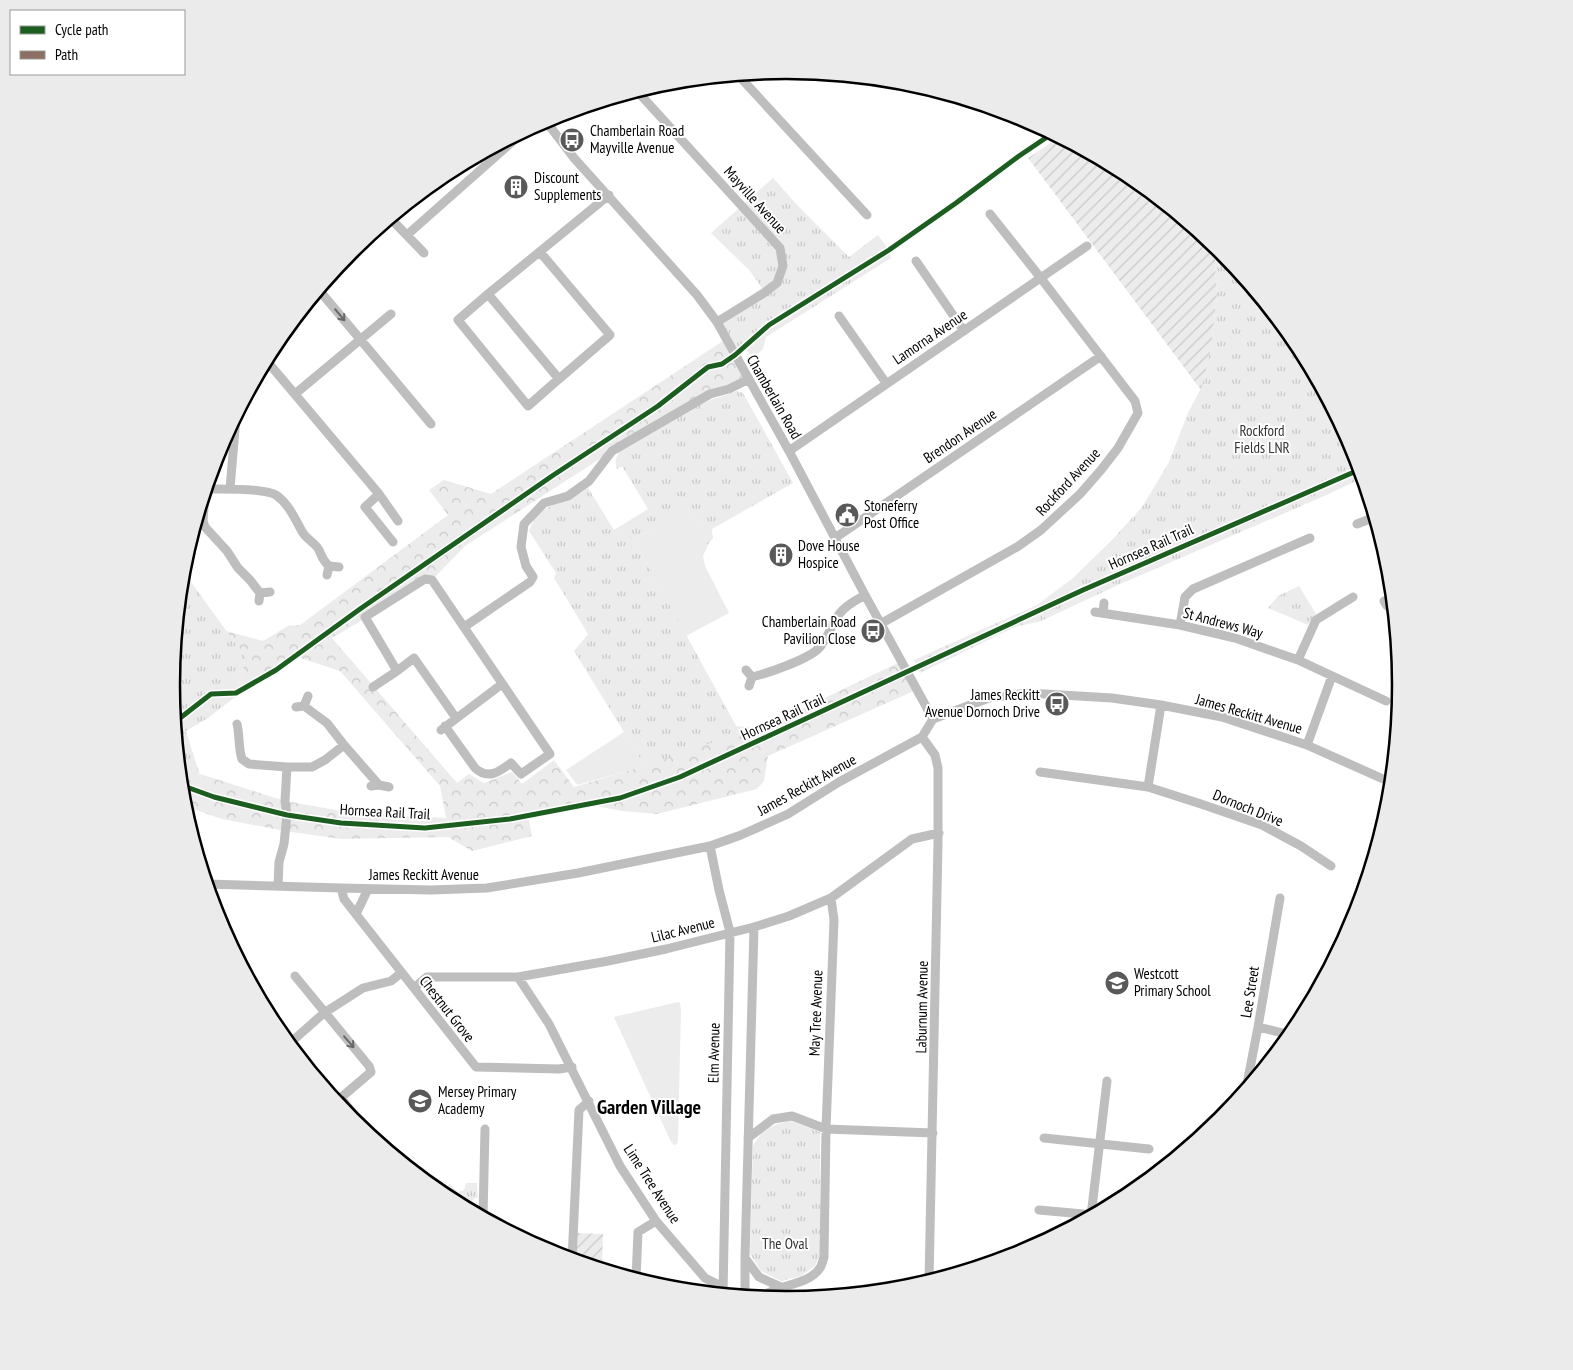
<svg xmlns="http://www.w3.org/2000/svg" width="1573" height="1370" font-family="'PT Sans Narrow',sans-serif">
<defs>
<pattern id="forest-crowns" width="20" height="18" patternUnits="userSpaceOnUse" patternTransform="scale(1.25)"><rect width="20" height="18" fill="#ececec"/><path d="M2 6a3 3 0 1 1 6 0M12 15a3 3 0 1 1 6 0" fill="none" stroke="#c9c9c9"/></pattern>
<pattern id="park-tufts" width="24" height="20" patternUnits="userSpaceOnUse" patternTransform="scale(1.25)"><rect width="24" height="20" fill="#ececec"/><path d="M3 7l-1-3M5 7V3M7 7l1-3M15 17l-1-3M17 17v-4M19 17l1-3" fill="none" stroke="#c9c9c9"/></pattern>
<pattern id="garden-furrows" width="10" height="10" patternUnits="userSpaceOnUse" patternTransform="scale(1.25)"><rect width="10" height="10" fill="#ececec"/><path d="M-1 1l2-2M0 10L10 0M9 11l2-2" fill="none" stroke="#c9c9c9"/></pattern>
</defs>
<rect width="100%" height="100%" fill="#fff"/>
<path fill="#ececec" d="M688,507L708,545L703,556L705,566L729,613L686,636L634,540Z
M624,732L645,766L577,785L566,770Z
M678,1002L680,1003L681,1010L678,1140L677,1144L674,1145L671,1142L614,1017Z"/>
<path fill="url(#forest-crowns)" d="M726,339L749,379L710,394L612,451L465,546L435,577L332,638L457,783L469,774L484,783L512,772L522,784L554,760L574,787L634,769L735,726L762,728L902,661L916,690L768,756L764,781L757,789L657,814L622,811L586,804L528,815L532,836L472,851L448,837L341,839L285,831L222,819L184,806L181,786L202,794L200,774L285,801L353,813L446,818L440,786L340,671L294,656L234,698L246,658L226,631L263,641L288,626L300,625L448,515L429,490L444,480L491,494Z
M1037,605L1041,621L1015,627L920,673L914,660L934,651Z"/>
<path fill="url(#park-tufts)" d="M773,178L799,207L849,257L878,235L889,250L891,258L766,337L763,349L752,359L745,346L735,355L715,319L762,288L750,271L711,233Z
M1214,244L1222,250L1298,344L1355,450L1363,478L1322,497L1118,585L1041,621L1037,605L1073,578L1112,540L1142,507L1168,464L1188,413L1200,390L1211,348L1217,295Z
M737,391L743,393L793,483L712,529L713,538L708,545L688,508L634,540L740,733L645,766L574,651L588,634L554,578L556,573L529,531C540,500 566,505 588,488L614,530L648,509L622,466L617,469C614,462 616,457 620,451L699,405C711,399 724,396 737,391Z
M183,571L246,658L234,698L208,718L186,731L207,798L182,790L172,685Z
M1299,586L1316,614L1308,625L1268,608L1278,596Z
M791,1121L820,1132V1255L815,1266L801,1276L781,1281L761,1271L750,1254L753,1146C762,1129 773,1124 791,1121Z
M466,1183H477L478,1197L471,1201L470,1204L465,1207L446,1197L444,1189L450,1184L458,1192L464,1190Z"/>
<path fill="url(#garden-furrows)" d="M1060,137L1128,174L1214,244L1217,295L1211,348L1201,390L1028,158Z
M577,1233L603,1234L602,1265L587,1264L577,1261Z"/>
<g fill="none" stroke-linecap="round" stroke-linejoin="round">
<path stroke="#bebebe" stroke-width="6" d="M342,1097L377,1141"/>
<path stroke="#bebebe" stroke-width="9" d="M738,75L867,215
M637,91L780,248L783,266L777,283L764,293L717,322
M545,120L574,158L697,295L717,322L789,451L865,595L933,719
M391,219L424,253
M407,235L522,133
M540,252L610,335L559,379L488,294L609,195
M916,261L964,331
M319,290L431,424
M488,294L458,320L528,406L561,377
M839,316L886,383
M266,360L379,494L398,521
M295,394L391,314
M789,451L1087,246
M207,489C221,489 265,488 276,495C289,504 296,521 303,533C307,539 313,542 317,547C322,553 320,558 329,566
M230,489L236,417
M205,494L203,521L205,527L227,551L238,568L250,580L260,593
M379,494L365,507L393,542
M1357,524L1375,517
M835,538L1101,356
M327,575L329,566L339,567
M259,601L260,593L270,592
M1384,601L1387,606L1393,602
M1095,612L1180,625L1235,638L1298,660L1386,701
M1103,613L1104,603
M882,623L1017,547L1041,530L1080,494L1101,470L1118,448L1138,413L1135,401L1040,277L990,214
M1180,625L1185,597L1193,589L1310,538
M464,627L530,582L533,577L526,566L521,547L524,524L544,503L568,496L589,481L612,451L710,394L729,389L749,379
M1298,660L1316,620L1353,597
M746,670L752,677L749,686
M752,677C768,673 810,659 820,647C828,637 832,624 840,613C846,605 856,600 865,595
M373,687L397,671
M304,706L327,723L344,745L379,785
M296,707L304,706L308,696
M237,724C240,736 238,747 242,759L249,764L287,767H312L325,760L344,745
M445,726L475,768C488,780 499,772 511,763L521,774L550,754L432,580L425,579L365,617L397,671L414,658L456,718
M441,730L502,684
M922,737L935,755L938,768V843L929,1281
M1307,745L1332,676
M1040,772L1148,787L1201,804L1262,825L1301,846L1331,866
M371,786L379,785L389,787
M1148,787L1161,705
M710,846L719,890L730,932L723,1294
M207,884L341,888L431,890L487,888L578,873L710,846L741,835L788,814L839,782L922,737L933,719L989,698L1028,693L1112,698L1161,705L1222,717L1307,745L1392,783
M278,886L279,862L284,844L287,815L285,801L287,767
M341,888L344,899L476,1067L559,1069L572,1067
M831,898L834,920L826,1129L933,1133
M356,914L368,889
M295,976L369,1066L371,1072L337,1101
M518,977L549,1024L620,1166L656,1221L705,1278L723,1287
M414,988L427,977H518L608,961L666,949L754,927L789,916L831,898L912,839L939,833
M1258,1027L1291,1035
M289,1044L324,1013L363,988L391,981L401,973
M1246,1089L1258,1027L1280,898
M748,1138L773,1119L792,1116L826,1129L824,1257C823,1260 822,1265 820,1268C808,1286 777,1284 761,1297
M1044,1138L1149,1149
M1039,1210L1094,1215
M1091,1216L1107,1081
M483,1217L485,1129
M745,1258L759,1277L781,1287
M572,1260L579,1110L589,1101
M636,1279L638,1232L656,1221
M745,1296V1258L754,927"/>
<path stroke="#8d6e63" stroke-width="4" stroke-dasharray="8 4" stroke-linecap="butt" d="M342,1097L377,1141"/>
<defs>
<path id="cycleway" d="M175,722L211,694L236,693L276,670L360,609L552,476L658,406L708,367L722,364L735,355L769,325L889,250L956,203L1019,156L1053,133
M181,785L214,797L287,815L341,823L425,828L510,819L620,798L680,777L1083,590L1361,469"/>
</defs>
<use href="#cycleway" stroke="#fff" stroke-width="8"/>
<use href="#cycleway" stroke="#1b5e20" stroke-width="5"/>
</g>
<defs><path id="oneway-shaft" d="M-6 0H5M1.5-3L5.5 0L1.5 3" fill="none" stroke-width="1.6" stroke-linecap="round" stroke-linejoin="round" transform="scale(1.25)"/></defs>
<g stroke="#686868">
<use href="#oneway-shaft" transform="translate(340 315) rotate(50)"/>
<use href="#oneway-shaft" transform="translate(349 1042) rotate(49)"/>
</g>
<defs>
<symbol id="bus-disc" viewBox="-11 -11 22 22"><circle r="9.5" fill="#595959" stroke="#fff"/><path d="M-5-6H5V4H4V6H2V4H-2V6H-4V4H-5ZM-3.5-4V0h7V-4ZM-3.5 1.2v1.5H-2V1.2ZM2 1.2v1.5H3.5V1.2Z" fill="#fff"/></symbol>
<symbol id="building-disc" viewBox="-11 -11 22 22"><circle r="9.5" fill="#595959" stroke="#fff"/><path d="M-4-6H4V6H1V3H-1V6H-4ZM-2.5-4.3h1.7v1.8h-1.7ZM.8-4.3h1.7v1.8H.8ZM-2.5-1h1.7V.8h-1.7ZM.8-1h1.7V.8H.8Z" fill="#fff"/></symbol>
<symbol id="civic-disc" viewBox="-11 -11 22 22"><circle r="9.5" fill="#595959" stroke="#fff"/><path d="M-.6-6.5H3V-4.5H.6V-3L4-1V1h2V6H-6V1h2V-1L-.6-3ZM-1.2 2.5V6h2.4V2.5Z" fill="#fff"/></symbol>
<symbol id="school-disc" viewBox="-11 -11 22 22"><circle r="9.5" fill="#595959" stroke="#fff"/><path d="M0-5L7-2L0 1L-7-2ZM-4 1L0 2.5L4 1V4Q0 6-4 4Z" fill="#fff"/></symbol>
</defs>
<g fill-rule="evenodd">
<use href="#bus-disc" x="558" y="126" width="28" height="28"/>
<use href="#building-disc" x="502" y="173" width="28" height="28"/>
<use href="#civic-disc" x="833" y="501" width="28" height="28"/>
<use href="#building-disc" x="767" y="541" width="28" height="28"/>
<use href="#bus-disc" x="859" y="617" width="28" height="28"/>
<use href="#bus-disc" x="1043" y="690" width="28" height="28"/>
<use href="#school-disc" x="1103" y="969" width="28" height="28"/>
<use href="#school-disc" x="406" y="1087" width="28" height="28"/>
</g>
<g text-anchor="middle" stroke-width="4" stroke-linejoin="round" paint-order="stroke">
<g font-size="15" fill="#000" stroke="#fff" text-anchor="start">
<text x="590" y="136">Chamberlain Road<tspan x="590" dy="17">Mayville Avenue</tspan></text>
<text x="534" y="183">Discount<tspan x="534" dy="17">Supplements</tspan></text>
<text x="864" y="511">Stoneferry<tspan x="864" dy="17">Post Office</tspan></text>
<text x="798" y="551">Dove House<tspan x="798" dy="17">Hospice</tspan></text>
<text x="856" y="627" text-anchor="end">Chamberlain Road<tspan x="856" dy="17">Pavilion Close</tspan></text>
<text x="1040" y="700" text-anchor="end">James Reckitt<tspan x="1040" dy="17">Avenue Dornoch Drive</tspan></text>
<text x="1134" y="979">Westcott<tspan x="1134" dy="17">Primary School</tspan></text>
<text x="438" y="1097">Mersey Primary<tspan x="438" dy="17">Academy</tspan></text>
</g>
<g font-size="15" fill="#000" stroke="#fff">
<text transform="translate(755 200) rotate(48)" y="5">Mayville Avenue</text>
<text transform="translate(930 337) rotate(-34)" y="5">Lamorna Avenue</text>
<text transform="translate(774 397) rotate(60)" y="5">Chamberlain Road</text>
<text transform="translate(960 436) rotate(-34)" y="5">Brendon Avenue</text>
<text transform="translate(1068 482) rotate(-47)" y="5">Rockford Avenue</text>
<text transform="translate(1151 547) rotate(-24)" y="5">Hornsea Rail Trail</text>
<text transform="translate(1223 623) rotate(15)" y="5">St Andrews Way</text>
<text transform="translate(1249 714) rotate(16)" y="5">James Reckitt Avenue</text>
<text transform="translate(783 717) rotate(-25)" y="5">Hornsea Rail Trail</text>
<text transform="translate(807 785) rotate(-29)" y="5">James Reckitt Avenue</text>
<text transform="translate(1248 808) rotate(22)" y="5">Dornoch Drive</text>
<text transform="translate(385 812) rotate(3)" y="5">Hornsea Rail Trail</text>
<text x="424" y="880">James Reckitt Avenue</text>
<text transform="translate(683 930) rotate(-14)" y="5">Lilac Avenue</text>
<text transform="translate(1250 992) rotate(-81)" y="5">Lee Street</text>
<text transform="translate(922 1007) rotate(-89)" y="5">Laburnum Avenue</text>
<text transform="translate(447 1009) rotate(52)" y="5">Chestnut Grove</text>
<text transform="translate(816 1013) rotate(-88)" y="5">May Tree Avenue</text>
<text transform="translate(714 1053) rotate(-89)" y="5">Elm Avenue</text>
<text transform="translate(652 1184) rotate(57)" y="5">Lime Tree Avenue</text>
</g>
<g font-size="15" fill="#333" stroke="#fff">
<text x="1262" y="436">Rockford<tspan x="1262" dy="17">Fields LNR</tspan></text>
<text x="785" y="1249">The Oval</text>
</g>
<g font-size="20" font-weight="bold" fill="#000" stroke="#fff">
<text x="649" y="1114">Garden Village</text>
</g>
</g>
<path d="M0 0H1573V1370H0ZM180 685a606 606 0 1 1 1212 0a606 606 0 1 1-1212 0Z" fill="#ebebeb" fill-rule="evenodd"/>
<path fill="none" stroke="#000" stroke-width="2.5" d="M180 685a606 606 0 1 1 1212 0a606 606 0 1 1-1212 0Z"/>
<rect x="10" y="10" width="175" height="65" fill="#ffffff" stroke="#999999"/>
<rect x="20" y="26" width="25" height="8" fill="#1b5e20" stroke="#999999"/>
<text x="55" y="35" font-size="15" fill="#000000">Cycle path</text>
<rect x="20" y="51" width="25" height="8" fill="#8d6e63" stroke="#999999"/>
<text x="55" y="60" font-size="15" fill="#000000">Path</text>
</svg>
